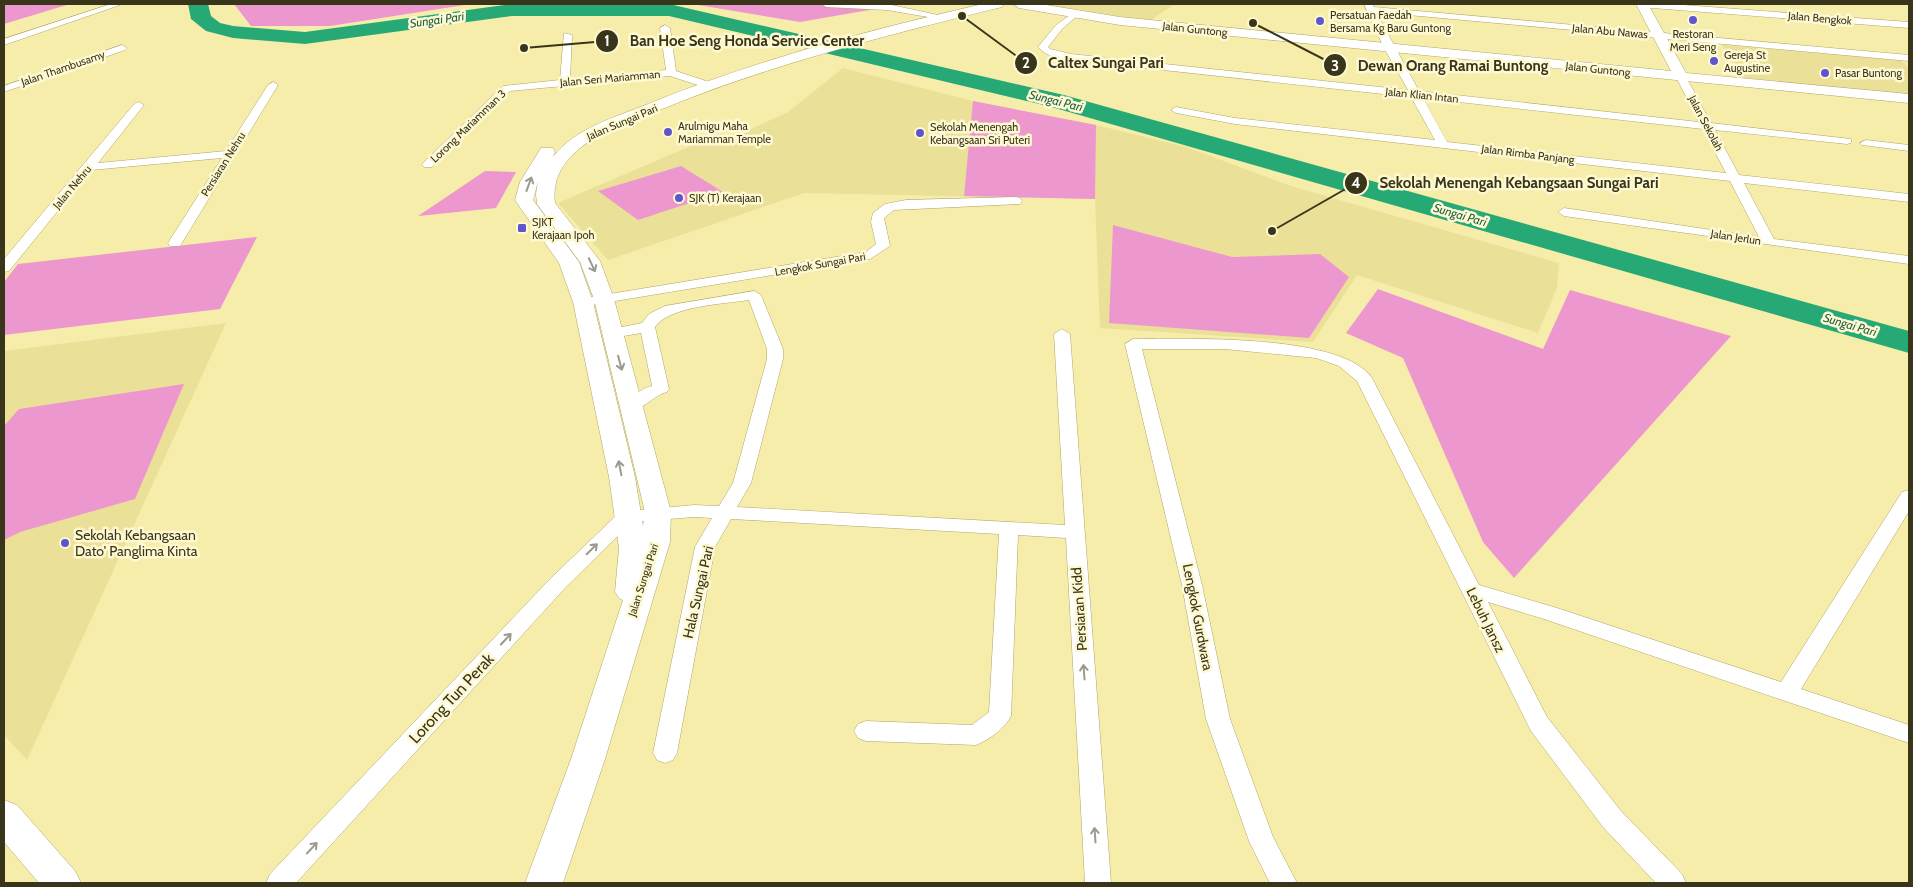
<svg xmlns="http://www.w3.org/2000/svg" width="1913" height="887" font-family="Cabin,sans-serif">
<rect width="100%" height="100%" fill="#f6edab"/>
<path fill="#ebe097" d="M1043,4H1175L1149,21Z
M1720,42L1899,58L1909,68V97L1747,82Z
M843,68L973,101L1096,125L1186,147L1291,186L1559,263L1557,288L1538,333L1357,275L1313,342L1100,328L1095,199L804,193L608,260L558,203L702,141L726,145L736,136L788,112Z
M226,323L27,760L4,735V351Z"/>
<path fill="#ed97cf" d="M4,4H70L4,24Z
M234,4H471L330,26H251Z
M692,4H904L800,22Z
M973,101L1096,125L1095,199L964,196Z
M681,166L723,192L638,220L598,191Z
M485,171L516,172L496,208L418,216Z
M1113,225L1232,257L1320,254L1349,277L1309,338L1109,323Z
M257,237L220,309L4,335V282L18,264Z
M1378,289L1543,349L1570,290L1731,336L1514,578L1483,542L1403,358L1346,333Z
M184,384L135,499L20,532L4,540V426L19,409Z"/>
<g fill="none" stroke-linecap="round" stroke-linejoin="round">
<path fill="#27a975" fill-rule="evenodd" d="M188,4H208L211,16L220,23L233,26L305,32L512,4H669L1064,95L1909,331V353L1048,106L669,16H512L305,44L233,38L206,31L191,19Z"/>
<defs>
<path id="street" d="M111,4L120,5L4,45V39Z
M822,4H887L938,15L934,18L887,10L826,7Z
M1364,4H1372L1374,7L1909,55V61L1376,12L1419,91L1699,122L1676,77L1681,74L1686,77L1711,123L1851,139V143L1847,144L1715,130L1739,175L1909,194V202L1744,183L1774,239L1909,256V264L1564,216L1558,212L1564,208L1759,237L1730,181L1235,124L1176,113L1171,110L1176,107L1235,118L1435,140L1411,97L1071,60C1059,58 1047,57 1038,47L1056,25L1074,12L1078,15L1062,29L1048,47L1050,49L1071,54L1408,90L1384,48ZM1423,98L1703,129L1726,173L1447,142Z
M1636,4H1670L1909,22V28L1640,7Z
M665,25L670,28L676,71L715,84V88H707L670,76L510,91L432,167H424L422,164L503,86L560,80L564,33L572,35L570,79L666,70L660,28Z
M122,45L127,48L125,50L4,92V86Z
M273,82L278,85L180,246H170L168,243L222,158L91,170L9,271L4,272V259L135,103L139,102L144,105L98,163L226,151L268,85Z
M1866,140L1909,145V151L1862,145L1860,143Z
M1016,197L1020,198L1022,201L1020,204L894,210L884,218L890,246L870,259L591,305L584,301L591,297L866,252L876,244L871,222L873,213L885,204L906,200Z
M754,291L761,295L783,349V359L751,483L737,507L1065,525L1054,334L1062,329L1070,334L1111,883H1085L1066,538L1018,535L1011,716C1005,728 989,740 976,745L866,741L858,738L854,731L858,724L866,721L972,725L989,712L999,534L731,519L715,547L677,753L673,760L665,763L657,760L653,753L695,547L712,518L694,517L632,522L565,588L296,883H266L270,874L551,578L620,512L694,505L719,506L733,483L767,359V349L749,300C724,304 669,306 655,327L669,389L667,392C652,396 641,413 626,410L624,406C629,398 642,388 652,386L641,333L612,338L604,333L607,330L642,323L649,314L665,306Z
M1133,339C1185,339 1341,333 1372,378L1479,585L1557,608L1781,682L1902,492L1909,490V511L1801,689L1909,725V743L1544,619L1488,602L1547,717L1621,811L1682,874L1686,883H1656L1603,827L1531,731L1357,381L1339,366L1316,358L1225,349H1142L1202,585L1230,719L1273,837L1297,883H1270L1249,841L1206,719L1182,585L1125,344Z"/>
<path id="secondary" d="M983,4H1004L1002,7C887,35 772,64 662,109C636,120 602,130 580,148C562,163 552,180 555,203L600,261L614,299L671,512L670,542L605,759L563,883H525L571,759L623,600L620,599L615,592L619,548L609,477L573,302L559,263L515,200L520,182L541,148H553L555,152L553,157C575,128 616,117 648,104C757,60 869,30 983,4ZM538,181L536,194L537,204L580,262L594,299L645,512L643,526L635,477L593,302L579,262L533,200Z
M1013,4H1040L1120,17L1671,71L1636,4H1648L1686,73L1909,94V103L1120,25L1019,8Z
M4,800L17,805L75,871L81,883H39L4,842Z"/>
</defs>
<use href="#street" stroke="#b0a667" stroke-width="1"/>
<use href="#secondary" stroke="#b0a667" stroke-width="1"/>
<use href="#street" fill="#fff" fill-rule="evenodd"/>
<use href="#secondary" fill="#fff" fill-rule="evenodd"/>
</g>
<defs><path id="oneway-shaft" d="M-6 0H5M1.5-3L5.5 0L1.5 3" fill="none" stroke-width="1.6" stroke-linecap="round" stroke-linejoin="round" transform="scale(1.25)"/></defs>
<g stroke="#9c9a8c">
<use href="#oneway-shaft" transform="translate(529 184) rotate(-70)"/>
<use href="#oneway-shaft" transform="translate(592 265) rotate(65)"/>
<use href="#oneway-shaft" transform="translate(620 363) rotate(75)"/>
<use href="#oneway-shaft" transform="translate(620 468) rotate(-101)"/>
<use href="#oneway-shaft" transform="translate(592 549) rotate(-45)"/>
<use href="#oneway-shaft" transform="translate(506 639) rotate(-47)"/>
<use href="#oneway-shaft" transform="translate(1084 672) rotate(-94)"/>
<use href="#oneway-shaft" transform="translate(1095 835) rotate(-94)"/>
<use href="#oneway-shaft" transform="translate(312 848) rotate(-47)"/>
</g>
<g fill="#5d55ce" stroke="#fef9d2" stroke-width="2">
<circle cx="1693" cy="20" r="5"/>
<circle cx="1320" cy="21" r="5"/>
<circle cx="1714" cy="61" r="5"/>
<circle cx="1825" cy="73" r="5"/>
<circle cx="668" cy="132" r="5"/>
<circle cx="920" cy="133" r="5"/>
<circle cx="679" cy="198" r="5"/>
<rect x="517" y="223" width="10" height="10" rx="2.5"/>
<circle cx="65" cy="543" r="5"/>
</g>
<g text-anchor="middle" stroke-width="5" stroke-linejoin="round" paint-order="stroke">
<g font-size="11" fill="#39351a" stroke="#fef9d2" text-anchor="start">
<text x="1330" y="19">Persatuan Faedah<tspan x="1330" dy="13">Bersama Kg Baru Guntong</tspan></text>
<text x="1693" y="38" text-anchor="middle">Restoran<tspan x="1693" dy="13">Meri Seng</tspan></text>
<text x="1724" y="59">Gereja St<tspan x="1724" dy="13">Augustine</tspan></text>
<text x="1835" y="77">Pasar Buntong</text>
<text x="678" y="130">Arulmigu Maha<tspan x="678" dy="13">Mariamman Temple</tspan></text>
<text x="930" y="131">Sekolah Menengah<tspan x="930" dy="13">Kebangsaan Sri Puteri</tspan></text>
<text x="689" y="202">SJK (T) Kerajaan</text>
<text x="532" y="226">SJKT<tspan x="532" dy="13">Kerajaan Ipoh</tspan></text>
</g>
<g font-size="11" fill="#39351a" stroke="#fef9d2">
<text transform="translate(1820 18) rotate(5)" y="4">Jalan Bengkok</text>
<text transform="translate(1195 29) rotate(6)" y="4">Jalan Guntong</text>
<text transform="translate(1610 31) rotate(5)" y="4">Jalan Abu Nawas</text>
<text transform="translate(63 68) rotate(-19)" y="4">Jalan Thambusamy</text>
<text transform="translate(1598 69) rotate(6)" y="4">Jalan Guntong</text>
<text transform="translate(610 78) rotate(-5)" y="4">Jalan Seri Mariamman</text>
<text transform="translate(1422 95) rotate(6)" y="4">Jalan Klian Intan</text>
<text transform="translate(622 122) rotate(-23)" y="4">Jalan Sungai Pari</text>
<text transform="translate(1706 123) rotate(62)" y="4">Jalan Sekolah</text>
<text transform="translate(468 126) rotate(-44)" y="4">Lorong Mariamman 3</text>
<text transform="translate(1528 154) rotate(7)" y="4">Jalan Rimba Panjang</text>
<text transform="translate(223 164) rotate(-58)" y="4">Persiaran Nehru</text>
<text transform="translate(72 187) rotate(-50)" y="4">Jalan Nehru</text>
<text transform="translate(1736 237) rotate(9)" y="4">Jalan Jerlun</text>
<text transform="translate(820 264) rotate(-10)" y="4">Lengkok Sungai Pari</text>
<text transform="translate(643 580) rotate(-72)" y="4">Jalan Sungai Pari</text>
</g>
<g font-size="12" font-style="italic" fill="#1f5e42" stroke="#fef9d2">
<text transform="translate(437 20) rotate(-8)" y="4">Sungai Pari</text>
<text transform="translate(1056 101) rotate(14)" y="4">Sungai Pari</text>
<text transform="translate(1460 215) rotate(16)" y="4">Sungai Pari</text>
<text transform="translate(1850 325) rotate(16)" y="4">Sungai Pari</text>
</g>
<g font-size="14" fill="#39351a" stroke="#fef9d2" text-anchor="start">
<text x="75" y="540">Sekolah Kebangsaan<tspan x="75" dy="16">Dato' Panglima Kinta</tspan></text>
</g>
<g font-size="14" fill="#39351a" stroke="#fef9d2">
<text transform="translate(698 592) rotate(-77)" y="5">Hala Sungai Pari</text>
<text transform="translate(1079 609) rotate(-94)" y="5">Persiaran Kidd</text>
<text transform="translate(1198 617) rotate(79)" y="5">Lengkok Gurdwara</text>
<text transform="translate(1486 620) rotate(64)" y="5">Lebuh Jansz</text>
</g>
<g font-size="16" fill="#39351a" stroke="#fef9d2">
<text transform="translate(451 698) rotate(-47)" y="6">Lorong Tun Perak</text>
</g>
</g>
<path fill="none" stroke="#39351a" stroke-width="2" d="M524 48L607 41M962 16L1026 63M1253 23L1335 65M1272 231L1356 183"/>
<g fill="#39351a" stroke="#fef9d2" stroke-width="2">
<circle cx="524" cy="48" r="5"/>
<circle cx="962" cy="16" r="5"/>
<circle cx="1253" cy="23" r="5"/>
<circle cx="1272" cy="231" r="5"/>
<circle cx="607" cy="41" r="12"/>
<circle cx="1026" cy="63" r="12"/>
<circle cx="1335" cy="65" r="12"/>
<circle cx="1356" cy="183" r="12"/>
</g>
<g font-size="15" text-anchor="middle" font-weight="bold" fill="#fff">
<text x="607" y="46">1</text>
<text x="1026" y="68">2</text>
<text x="1335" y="71">3</text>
<text x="1356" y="188">4</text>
</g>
<g font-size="15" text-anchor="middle" font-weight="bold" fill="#39351a" stroke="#fef9d2" stroke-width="5" stroke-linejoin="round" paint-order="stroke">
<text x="747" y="46">Ban Hoe Seng Honda Service Center</text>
<text x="1106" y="68">Caltex Sungai Pari</text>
<text x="1453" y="71">Dewan Orang Ramai Buntong</text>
<text x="1519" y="188">Sekolah Menengah Kebangsaan Sungai Pari</text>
</g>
<rect width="1913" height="887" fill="none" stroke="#39351a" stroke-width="10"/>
</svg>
